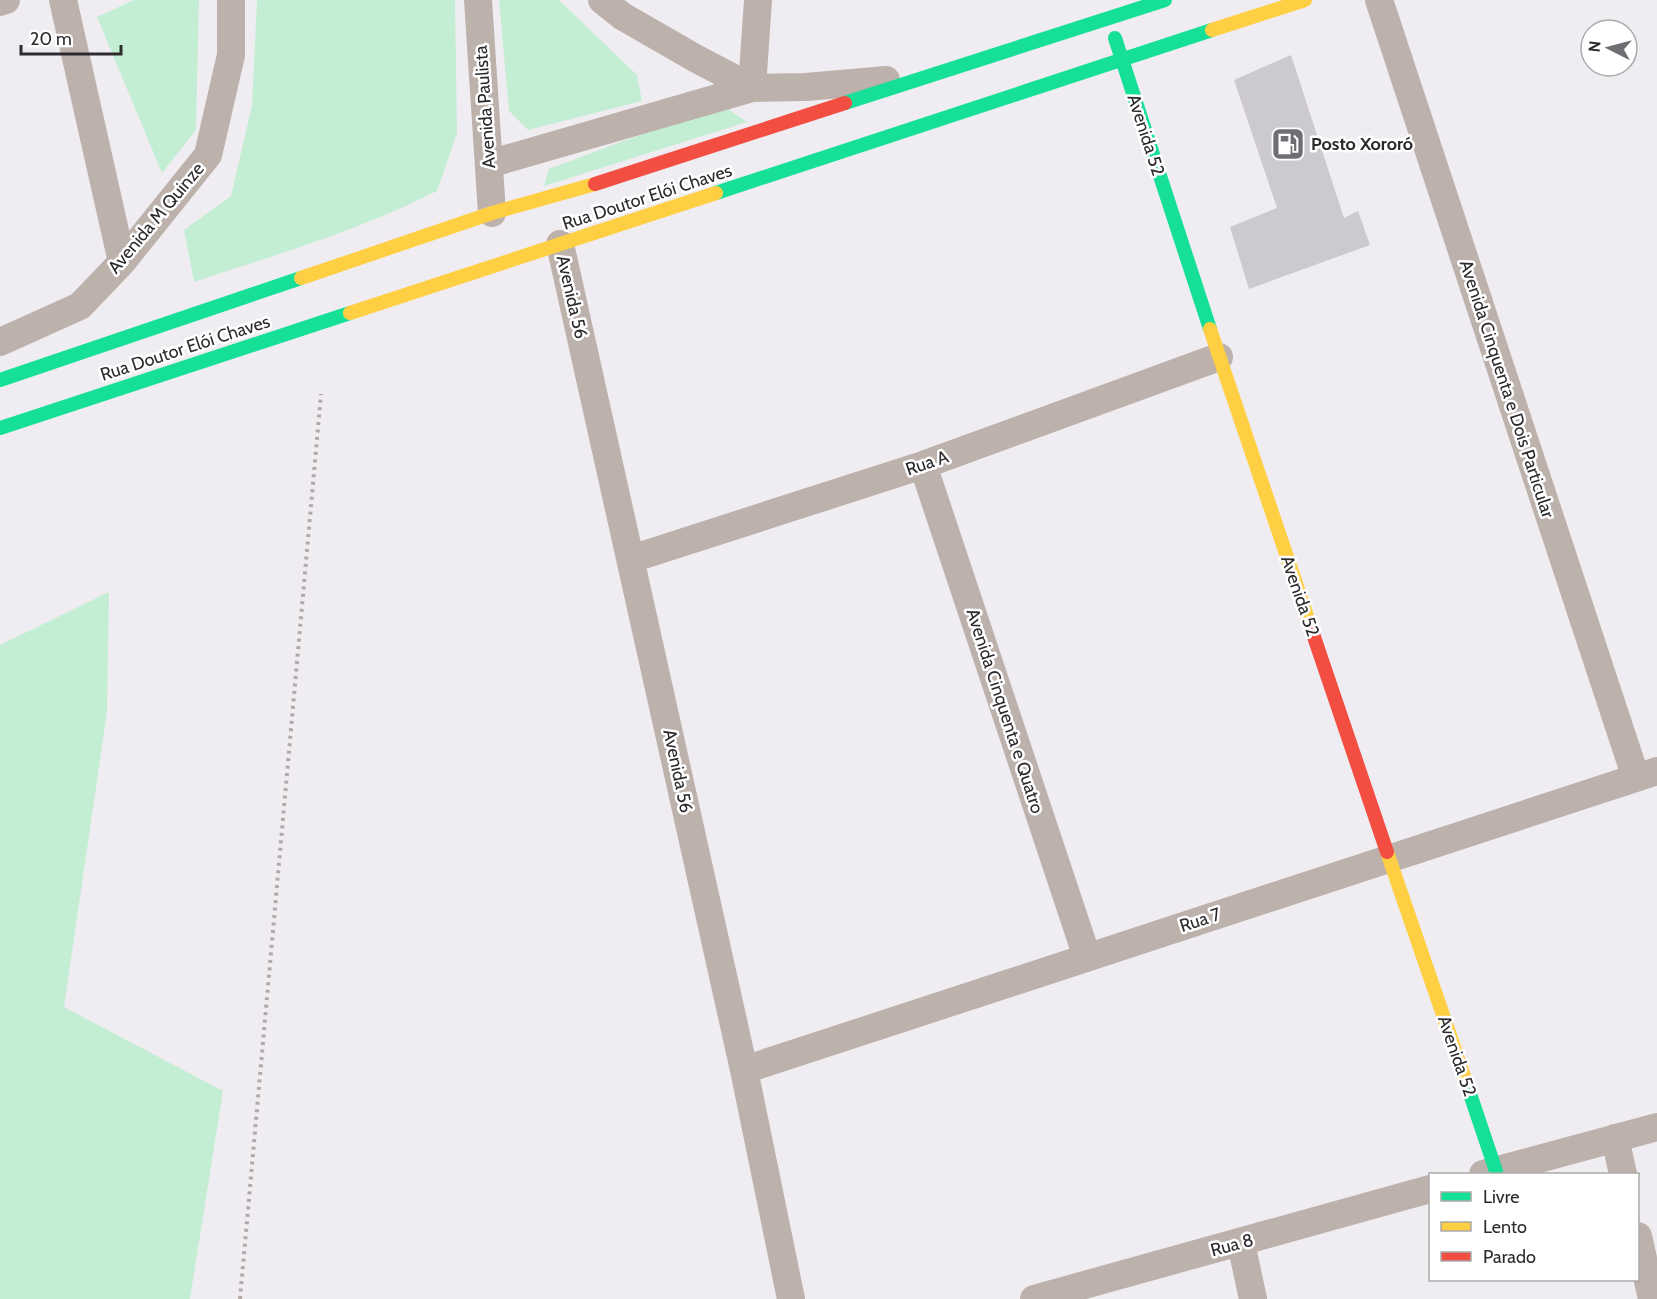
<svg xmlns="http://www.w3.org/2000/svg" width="1657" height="1299" font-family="Cabin,sans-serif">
<rect width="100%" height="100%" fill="#f0edf2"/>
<path fill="#c4eed3" d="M134,0H199L196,130L162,173L97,17Z
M257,0H455L457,133L437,191C360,230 276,255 194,282L184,230L231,196L252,105Z
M499,0H559L637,75L642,101L528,130L509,111Z
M723,106L747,122L544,186L549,169L679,120Z
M109,592L107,712L64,1007L223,1091L190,1299H0V645Z"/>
<path fill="#cdcacf" d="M1291,55L1344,218L1358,211L1370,245L1249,289L1230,227L1277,208L1234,80Z"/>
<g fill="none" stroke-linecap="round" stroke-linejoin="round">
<path stroke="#b2a9a6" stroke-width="4" stroke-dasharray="3 4.5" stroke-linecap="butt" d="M240,1299L321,394"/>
<path stroke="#bdb1ab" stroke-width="28" d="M63,0L122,262
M478,0L492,213
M602,0L622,16L695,58L752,88L806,87L886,80
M1379,0L1636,778
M0,2L6,0
M489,164L752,88L758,0
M560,244L744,1070L791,1299
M0,342L80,306L122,262L208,155L231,55V0
M923,465L1087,957
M631,559L923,465L1219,357
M744,1070L1657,771
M1615,1138L1623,1174
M1483,1174L1657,1127
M1638,1236L1652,1299
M1241,1243L1253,1299
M1034,1299L1430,1189"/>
<path stroke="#16e098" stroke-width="14" d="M1115,38L1210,329
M845,103L1165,0
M716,193L1212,30
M0,380L301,278
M0,428L350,313
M1465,1079L1496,1171"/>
<path stroke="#ffcf43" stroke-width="14" d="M1212,30L1305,0
M301,278L492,213L595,184
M350,313L716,193
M1210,329L1311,628
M1387,852L1465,1079"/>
<path stroke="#f24e42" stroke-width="14" d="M595,184L845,103
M1311,628L1387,852"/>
</g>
<defs>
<symbol id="fuel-square" viewBox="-11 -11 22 22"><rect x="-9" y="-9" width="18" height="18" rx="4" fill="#716e73" stroke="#fff"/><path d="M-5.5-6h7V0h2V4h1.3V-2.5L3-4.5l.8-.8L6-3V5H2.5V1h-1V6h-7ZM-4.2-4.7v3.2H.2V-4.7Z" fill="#fff"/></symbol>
</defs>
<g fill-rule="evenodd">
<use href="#fuel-square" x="1269" y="125" width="38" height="38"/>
</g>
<g text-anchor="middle" stroke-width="5" stroke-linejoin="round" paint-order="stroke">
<g font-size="18" fill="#2d2a2e" stroke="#fff">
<text transform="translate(485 107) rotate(-94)" y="6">Avenida Paulista</text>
<text transform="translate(1146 135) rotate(72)" y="6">Avenida 52</text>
<text transform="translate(647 197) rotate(-18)" y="6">Rua Doutor Elói Chaves</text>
<text transform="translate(156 218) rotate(-50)" y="6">Avenida M Quinze</text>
<text transform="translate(572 297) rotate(77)" y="6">Avenida 56</text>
<text transform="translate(185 348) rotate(-18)" y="6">Rua Doutor Elói Chaves</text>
<text transform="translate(1507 389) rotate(72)" y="6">Avenida Cinquenta e Dois Particular</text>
<text transform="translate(927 463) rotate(-19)" y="6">Rua A</text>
<text transform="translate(1300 596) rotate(71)" y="6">Avenida 52</text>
<text transform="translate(1005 711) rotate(72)" y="6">Avenida Cinquenta e Quatro</text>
<text transform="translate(678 771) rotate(78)" y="6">Avenida 56</text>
<text transform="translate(1200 920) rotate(-18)" y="6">Rua 7</text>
<text transform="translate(1457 1056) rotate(71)" y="6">Avenida 52</text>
<text transform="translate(1232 1245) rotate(-15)" y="6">Rua 8</text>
</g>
<g font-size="18" font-weight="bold" fill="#2d2a2e" stroke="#fff" text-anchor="start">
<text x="1311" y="150">Posto Xororó</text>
</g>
</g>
<rect x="1429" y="1173" width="210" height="108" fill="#ffffff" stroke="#abaaab" stroke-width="1.5"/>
<rect x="1441" y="1192" width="30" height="9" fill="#16e098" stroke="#abaaab" stroke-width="1.5"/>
<text x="1483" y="1203" font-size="18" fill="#2d2a2e">Livre</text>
<rect x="1441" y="1222" width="30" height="9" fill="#ffcf43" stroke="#abaaab" stroke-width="1.5"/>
<text x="1483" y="1233" font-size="18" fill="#2d2a2e">Lento</text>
<rect x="1441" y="1252" width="30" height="9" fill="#f24e42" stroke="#abaaab" stroke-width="1.5"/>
<text x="1483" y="1263" font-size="18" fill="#2d2a2e">Parado</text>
<g transform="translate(1609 48) rotate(276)"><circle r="28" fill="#ffffff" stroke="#abaaab" stroke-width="1.5"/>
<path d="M0-4.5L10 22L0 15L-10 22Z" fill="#716e73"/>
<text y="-9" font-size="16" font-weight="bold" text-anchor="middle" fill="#2d2a2e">N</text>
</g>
<path d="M21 45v9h100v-9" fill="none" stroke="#2d2a2e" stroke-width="3"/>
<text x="30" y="45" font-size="18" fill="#2d2a2e" stroke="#ffffff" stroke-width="4.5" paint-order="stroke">20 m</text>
</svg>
